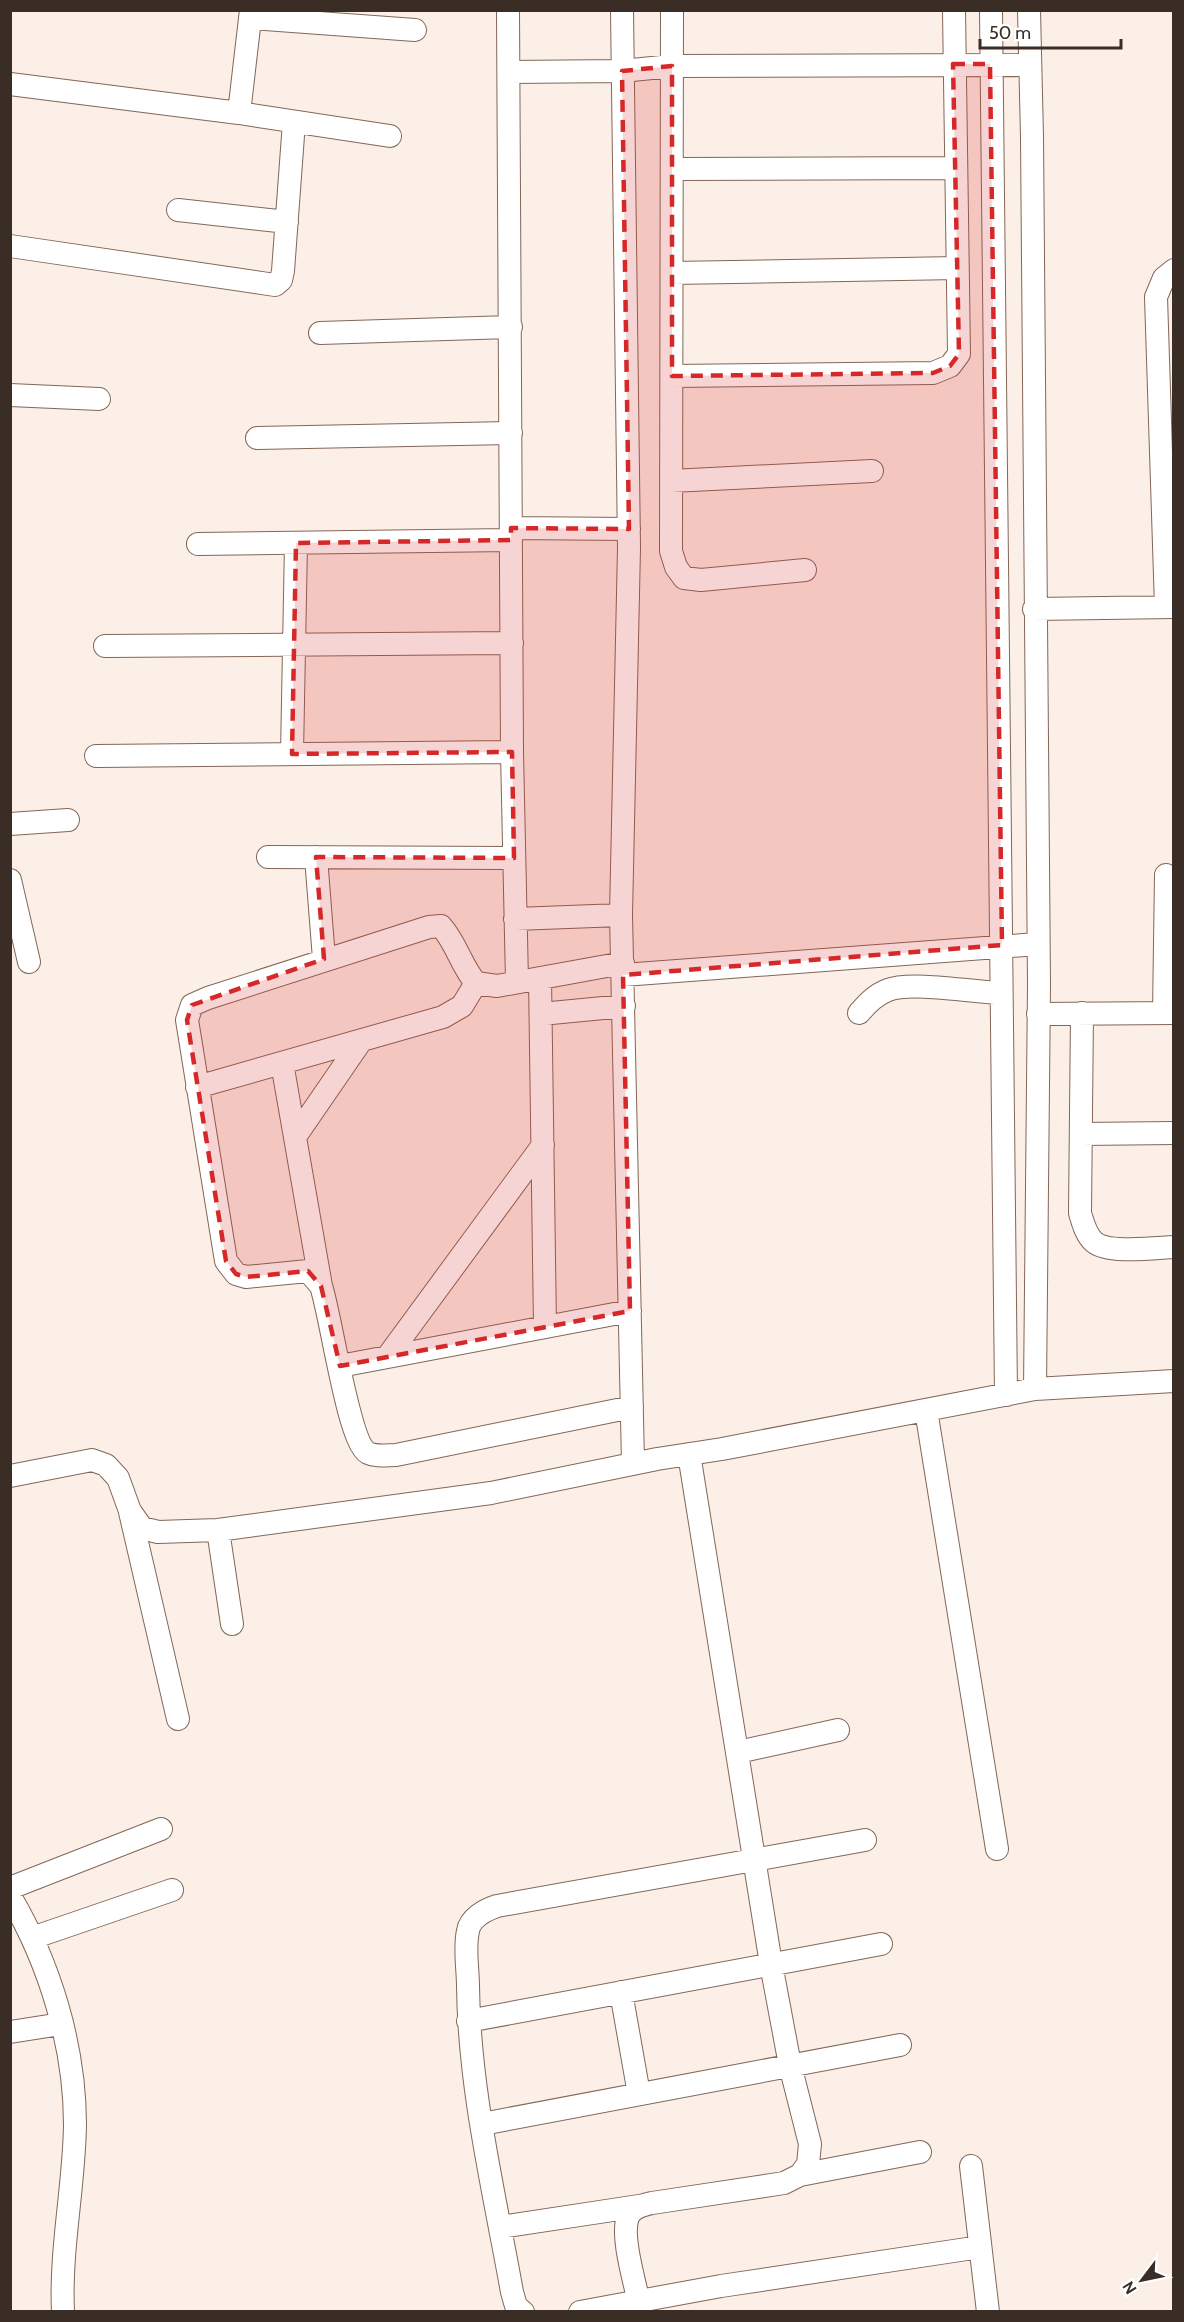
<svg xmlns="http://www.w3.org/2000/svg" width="1184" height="2322" font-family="Cabin,sans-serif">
<rect width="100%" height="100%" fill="#fbefe7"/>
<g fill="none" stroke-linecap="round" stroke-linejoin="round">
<defs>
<path id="minor" d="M508,10L512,752L517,982
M622,10L629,548L621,915L633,1463
M672,10L671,551L676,567L684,578L701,580L805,570
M991,10L1006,1395
M1029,10L1032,137L1039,984L1035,1389
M250,18L415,30
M509,72L622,71L672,66L1029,65
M10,84L239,113L390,136
M239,113L251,10
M672,169L955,168
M178,210L287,222
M10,246L275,285L281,280L283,271L294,122
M672,273L957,268
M320,333L511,327
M672,376L933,373L950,366L959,354L954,10
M10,395L99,399
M257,438L511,433
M671,481L872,471
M511,528L629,529
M198,544L511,540
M1166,607L1156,297L1164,278L1174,270
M1034,609L1174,607
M105,646L512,643
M292,754L296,543
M96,756L512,752
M10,824L68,820
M268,857L514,858
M316,857L324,959
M10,880L29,962
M515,919L621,915
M623,963L497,986L476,983C461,966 457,944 441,926L429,927L208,998L192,1005L187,1020L226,1261L236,1274L246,1277L308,1271L321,1286C331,1315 348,1442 368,1453C376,1457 387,1455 396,1455L632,1407
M623,975L1038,944
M540,978L545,1327
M859,1013C868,1003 875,995 888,990C910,981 974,992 1000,993
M1082,1013L1080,1213C1083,1223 1086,1235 1094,1242C1108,1254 1154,1248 1174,1247
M1164,1013L1166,875
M541,1014L624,1006
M1038,1014L1174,1013
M282,1063L321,1286
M197,1087L443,1017L462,1006L476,983
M1081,1134L1174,1133
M295,1137L361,1041
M388,1356L543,1145
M340,1366L630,1311
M926,1410L997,1849
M10,1476L92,1460L106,1465L118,1478L130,1511L142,1528L158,1532L218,1530L491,1493L657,1459L722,1449L1035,1389L1174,1381
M130,1512L178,1719
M218,1530L232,1624
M738,1752L838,1730
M10,1888L161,1829
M10,1896C50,1964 75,2046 75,2125C74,2188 60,2249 63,2312
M32,1938L172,1890
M621,1992L639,2094
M468,2021L881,1944
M10,2032L61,2024
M482,2124L900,2045
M971,2166L988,2312
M800,2175L920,2152
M500,2227L639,2206
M523,2312L516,2306L512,2292C494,2191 469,2089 468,1986C468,1969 464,1948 468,1931C470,1918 485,1910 497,1906L865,1840
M580,2312L721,2286L980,2247
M641,2312C637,2289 620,2237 628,2217C632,2207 643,2205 652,2203L784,2183L800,2175L808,2164L810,2144L790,2065L771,1964L689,1454"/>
</defs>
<use href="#minor" stroke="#826757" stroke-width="24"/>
<use href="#minor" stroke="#fff" stroke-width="22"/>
</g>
<path fill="#d62828" fill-opacity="0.2" stroke="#d62828" stroke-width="4.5" stroke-dasharray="12 8" stroke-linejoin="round" d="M953,64H990L1002,945L623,975L630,1311L340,1366L321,1286L308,1271L246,1277L236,1274L226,1261L187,1020L192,1005L324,959L316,857L514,858L512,752L292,754L296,543L511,540V528L629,529L622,71L672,66V376L933,373L950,366L959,354Z"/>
<rect width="1184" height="2322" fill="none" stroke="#392d26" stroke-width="24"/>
<g transform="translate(1142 2280) rotate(238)" stroke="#ffffff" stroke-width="4.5" paint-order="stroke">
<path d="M0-4.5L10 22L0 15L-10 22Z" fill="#392d26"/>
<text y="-9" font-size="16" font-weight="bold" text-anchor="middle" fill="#392d26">N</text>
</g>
<path d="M980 39v9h141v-9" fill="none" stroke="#392d26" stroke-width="3"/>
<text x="989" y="39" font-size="18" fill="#392d26" stroke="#ffffff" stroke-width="4.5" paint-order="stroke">50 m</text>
</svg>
